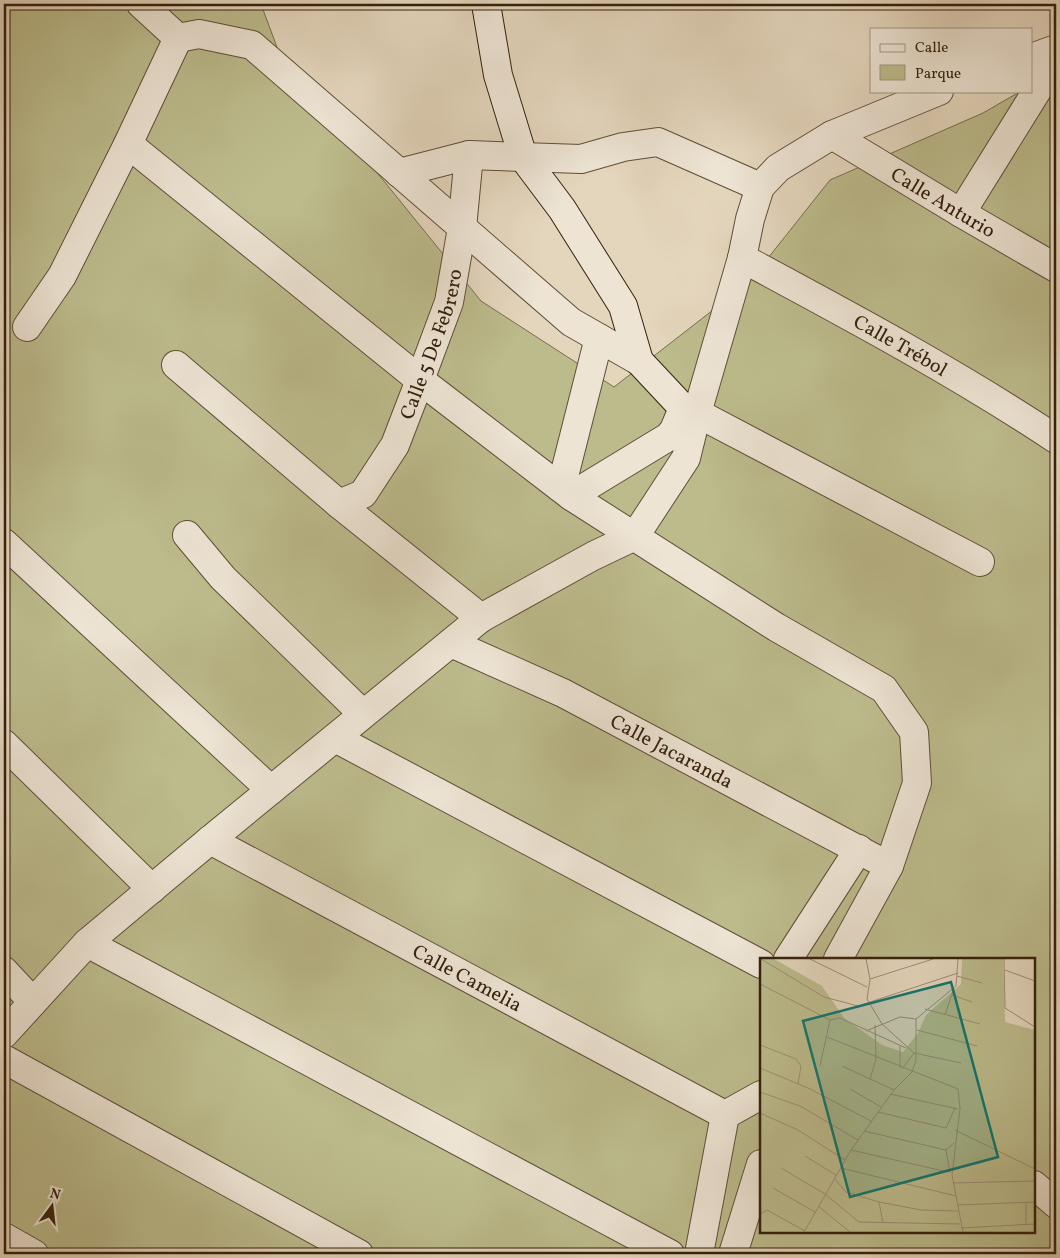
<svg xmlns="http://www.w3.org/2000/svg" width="1060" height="1258" font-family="Vollkorn,serif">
<rect width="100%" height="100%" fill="#e4d6bd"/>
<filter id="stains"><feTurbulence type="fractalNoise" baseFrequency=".004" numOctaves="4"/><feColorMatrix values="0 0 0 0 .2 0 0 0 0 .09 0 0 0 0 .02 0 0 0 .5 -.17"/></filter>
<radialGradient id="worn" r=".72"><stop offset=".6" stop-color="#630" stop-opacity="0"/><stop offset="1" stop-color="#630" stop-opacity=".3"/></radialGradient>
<path fill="#bcbb8c" stroke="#786e4c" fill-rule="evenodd" d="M4,4H261L278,50L481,301L614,387L749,282L830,180L983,113L1056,71V1254H4ZM761,959H1034V1232H761Z"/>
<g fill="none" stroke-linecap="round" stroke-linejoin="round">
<defs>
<g id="street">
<path d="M141,4L178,38"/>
<path d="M178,38L199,34L252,45L571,322L639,361"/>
<path d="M1031,58L1056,49"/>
<path id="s1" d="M832,135L961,213L1056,268"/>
<path d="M128,144L420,380L571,496L776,627L884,689L914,732L917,783L889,866L838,959"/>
<path d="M399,173L469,155L581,159L623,147L658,142L760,187"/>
<path d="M961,213L1056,60"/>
<path id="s2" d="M742,258C848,315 955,372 1056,439"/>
<path d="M27,327L62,276L128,144L178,38"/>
<path d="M176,365L339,504L481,618"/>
<path d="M697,413L980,562"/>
<path d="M561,488L599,338"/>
<path d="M571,496L668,437L674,430L683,408"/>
<path id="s3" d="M339,504L363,494L395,445L420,380L449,302L462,228L469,155"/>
<path d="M187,535L223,578L363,714"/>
<path d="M4,543L271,790"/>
<path id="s4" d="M451,643L563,693L889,866"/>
<path d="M335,738L761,964"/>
<path d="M4,744L152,889"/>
<path id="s5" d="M210,840L725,1115"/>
<path d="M87,943L670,1254"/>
<path d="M788,959L859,849"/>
<path d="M4,971L33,1002"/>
<path d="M4,1034L87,943L210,840L481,618L593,556L635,536L686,458L697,413L742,258L750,219L760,187L778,168L832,135L939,91"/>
<path d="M4,1059L359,1254"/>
<path d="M1034,1185L1056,1204"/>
<path d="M4,1237L34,1254"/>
<path d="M699,1254L725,1115L761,1095"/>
<path d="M733,1254L761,1164"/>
</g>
<path id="secondary" d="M486,4L498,75L523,157L562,209L623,306L639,361L683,408L697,413"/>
</defs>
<use href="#street" stroke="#604e38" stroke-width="30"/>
<use href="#secondary" stroke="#34200b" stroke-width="30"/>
<use href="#street" stroke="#ede4d4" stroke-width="28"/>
<use href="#secondary" stroke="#ede4d4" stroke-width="28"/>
</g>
<g text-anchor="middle" stroke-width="4" stroke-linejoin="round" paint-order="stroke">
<g font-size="20" fill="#34200b" stroke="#ede4d4">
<text dy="7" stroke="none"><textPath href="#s1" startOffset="130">Calle Anturio</textPath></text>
<text dy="7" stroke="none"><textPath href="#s3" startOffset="192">Calle 5 De Febrero</textPath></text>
<text dy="7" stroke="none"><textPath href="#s2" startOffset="181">Calle Trébol</textPath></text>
<text dy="7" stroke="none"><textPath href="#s4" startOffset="246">Calle Jacaranda</textPath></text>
<text dy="7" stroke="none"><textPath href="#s5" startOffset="292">Calle Camelia</textPath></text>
</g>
</g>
<g transform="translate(760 958)">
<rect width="275" height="275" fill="#e4d6bd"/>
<path d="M0,1H14L62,28L84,60L122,87L143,94L158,75L166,57L201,26L202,1H243L245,64L275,72V274H0Z" fill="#bcbb8c"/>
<path fill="none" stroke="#9e8d76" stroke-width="1" d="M1,1L64,39L98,48L198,15M50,1L107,29M106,1L110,21L107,41L122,66L154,95L201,105M244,1L245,50L275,69M245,12L275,23M197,18L222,25M110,21L173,1M0,26L70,62L80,60L146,90M192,37L212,44M165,51L220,66M185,57L194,30M157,72L217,88M106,73L140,59L156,61M67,79L198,131L200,151L192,217L203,274M0,87L36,101L41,108L38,126M140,88V110M60,108L70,62M82,108L134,132M0,110L48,130L111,163M142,111L154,95M110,121L116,101L115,67M90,131L121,149M0,134L40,148L98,182M130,136L198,151M118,154L186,170L195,150M0,155L38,172L85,202M195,172L275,211M104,173L186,192M91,192L188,214M45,198L76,217M21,210L65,236L99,264L200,266M81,210L196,238M190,215L186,192L194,185M74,220L86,234L119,244L161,252L198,253M193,225L275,223M13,230L55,254M119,244L123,265M266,245V267M197,247L275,244M58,248L90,274M0,256L7,252L45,273M201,270L275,266M44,274L91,192L134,132L152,114L156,102V61L196,28L198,1"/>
<path fill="#0f766e" fill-opacity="0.15" stroke="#0f766e" stroke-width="2.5" d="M191,24L238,199L90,239L43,63Z"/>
<rect width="275" height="275" fill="none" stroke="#34200b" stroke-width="2.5"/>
</g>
<rect width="1060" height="1258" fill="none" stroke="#e4d6bd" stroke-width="20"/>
<rect x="5" y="5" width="1050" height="1248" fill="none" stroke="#34200b" stroke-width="2.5"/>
<rect x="10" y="10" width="1040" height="1238" fill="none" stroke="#34200b"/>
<rect x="870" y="28" width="162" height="65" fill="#ede4d4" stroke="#a39684"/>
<rect x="880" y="44" width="25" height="8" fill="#ede4d4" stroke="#a39684"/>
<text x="915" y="52" font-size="15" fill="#34200b">Calle</text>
<rect x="880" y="65" width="25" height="15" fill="#bcbb8c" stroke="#a39684"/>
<text x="915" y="78" font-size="15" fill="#34200b">Parque</text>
<g transform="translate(52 1206) rotate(15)" stroke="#ede4d4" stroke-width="4" paint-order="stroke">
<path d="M0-4L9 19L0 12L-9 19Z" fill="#34200b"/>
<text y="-8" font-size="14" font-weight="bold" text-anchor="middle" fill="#34200b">N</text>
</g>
<rect width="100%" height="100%" filter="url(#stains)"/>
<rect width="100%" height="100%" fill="url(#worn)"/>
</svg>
